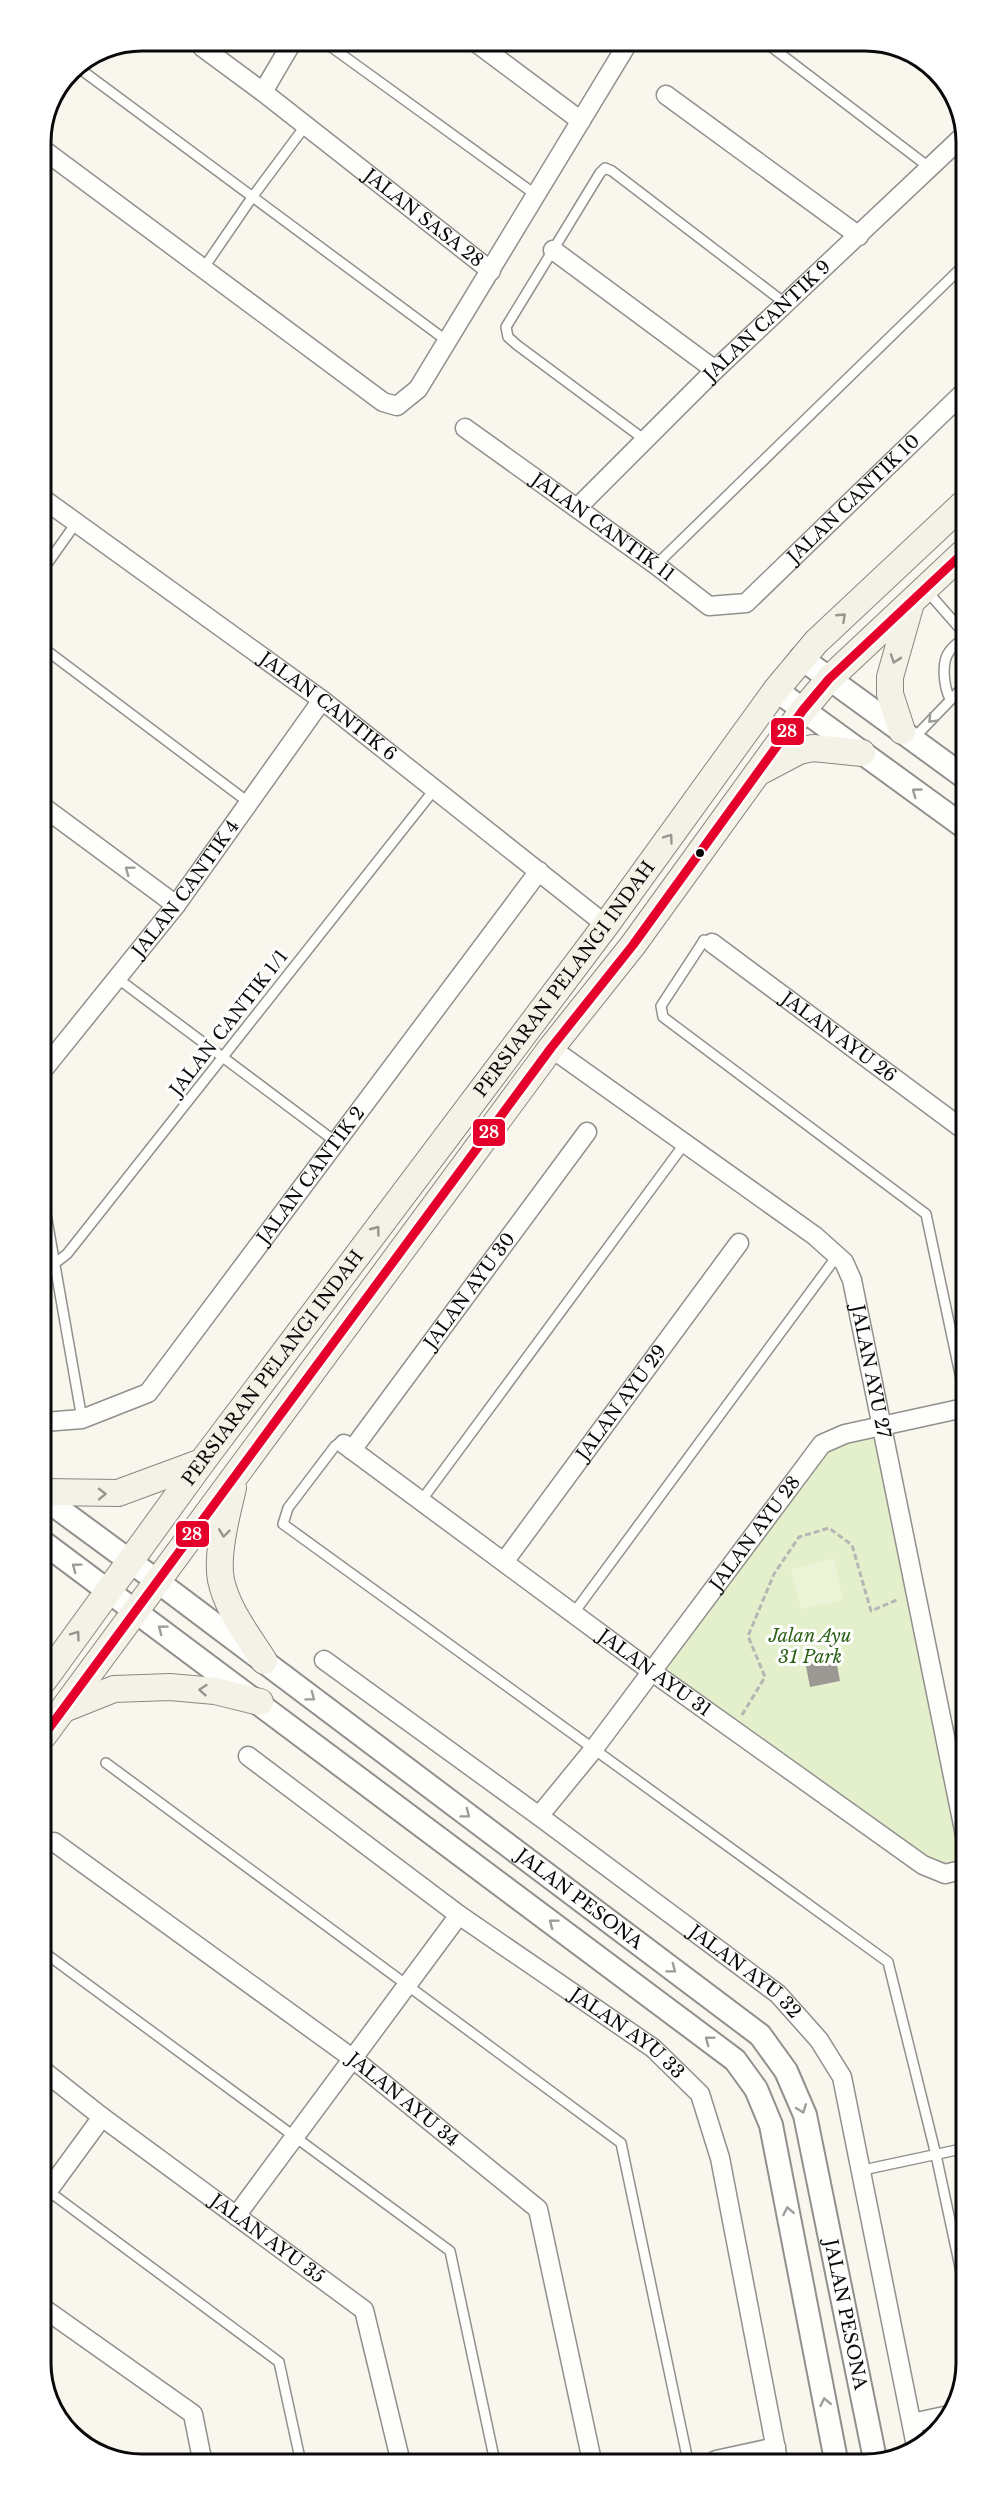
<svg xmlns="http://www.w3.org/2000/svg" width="1007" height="2505" font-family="'Libre Baskerville',serif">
<rect width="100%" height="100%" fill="#f9f6ed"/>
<path fill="#e4efcc" d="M875,1436L963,1864L948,1867L927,1858L662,1670L823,1453L847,1441Z"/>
<path fill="#edf3d6" d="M834,1558L843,1600L801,1609L791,1569Z"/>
<path fill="#9c9893" d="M835,1655L840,1681L810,1687L805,1661Z"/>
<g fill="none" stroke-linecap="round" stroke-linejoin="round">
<defs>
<path id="service" d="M765,42L930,168
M609,43L622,53
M330,46L536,195
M76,66L447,341
M203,269L253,196L306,125
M645,440L517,345L508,337L506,327L600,173L605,168L612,171L786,304
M656,565L962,267
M42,571L76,523
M927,591L962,631
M42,647L248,802
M950,699C944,687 941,663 949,652C952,647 958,643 962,639
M913,739L963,687
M712,943L704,940L699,948L661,1006L663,1017L926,1214L964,1393
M117,978L336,1142
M43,1197L82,1419
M43,1261L54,1264L67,1254L434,790
M344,1444L339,1443L335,1446L288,1508L283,1524L888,1962L936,2155L966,2295
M421,1501L685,1143
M573,1614L837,1256
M106,1763L621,2143L688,2461
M45,1953L450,2251L495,2462
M863,2170L966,2148
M47,2190L279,2362L301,2463"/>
<g id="minor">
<path d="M478,44L581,121"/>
<path id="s1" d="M202,47L263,92L491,271"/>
<path d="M263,92L290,46"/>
<path d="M666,95L859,236"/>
<path d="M41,148L383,402L397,406L418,389L628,43"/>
<path d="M553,250L715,370"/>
<path id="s2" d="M465,428L656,565L709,606L746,603L962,394"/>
<path id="s3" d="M42,498L322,700L606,925"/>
<path id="s4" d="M577,508L715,370L961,138"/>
<path d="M42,806L176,905"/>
<path id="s5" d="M712,943L964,1130"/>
<path id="s6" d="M551,1048L815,1236L844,1262L852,1280L965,1835"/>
<path id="s7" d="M43,1070L176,905L322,700"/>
<path id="s8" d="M44,1422L82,1419L148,1393L539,871"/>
<path id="s9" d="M344,1444L651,1671L923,1865L945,1874L965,1869"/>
<path id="s10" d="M352,1450L587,1132"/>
<path id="s11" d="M504,1562L739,1243"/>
<path id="s12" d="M324,1660L539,1816L778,1994L819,2040L842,2077L916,2446"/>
<path id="s13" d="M248,1756L459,1915L653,2048L700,2094L720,2158L778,2460"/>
<path id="s14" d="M539,1816L593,1750L822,1444L845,1434L964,1408"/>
<path id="s15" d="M54,1842L352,2058L538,2209L592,2461"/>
<path id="s16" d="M45,2072L102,2117L364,2310L401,2463"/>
<path d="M45,2195L102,2117"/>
<path d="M236,2216L459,1915"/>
<path d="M46,2310L193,2414L203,2464"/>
<path d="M912,2423L949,2415"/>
<path d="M716,2460L776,2447"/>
</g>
<g id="tertiary">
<path d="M801,658L963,776"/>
<path d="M776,690L963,826"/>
<path id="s17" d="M44,1498L157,1581L760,2035L786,2071L805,2115L875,2459"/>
<path d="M44,1543L735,2060L756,2089L771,2125L836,2460"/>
</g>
<g id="secondary">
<path d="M902,731L890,694V677L911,603"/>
<path d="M763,770L799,751L813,748L862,753"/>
<path d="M233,1488C227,1513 216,1555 221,1580C227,1609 248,1636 264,1661"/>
<path d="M44,1492L118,1493L202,1462"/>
<path id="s18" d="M44,1680L202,1462L606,925L776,690L816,642L962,505"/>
<path d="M64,1709L114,1689L170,1687L215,1691L260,1702"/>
<path d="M44,1735L551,1048L633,945L803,710L829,679L962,554"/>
</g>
</defs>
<use href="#service" stroke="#92908c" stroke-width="12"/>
<use href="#minor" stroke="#92908c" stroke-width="21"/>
<use href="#tertiary" stroke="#92908c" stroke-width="26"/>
<use href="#secondary" stroke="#888783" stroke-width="28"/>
<path stroke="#b7b6b5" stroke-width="3" stroke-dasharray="6 3" stroke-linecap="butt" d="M742,1715L765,1677L748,1636L774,1574L799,1537L829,1528L852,1545L871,1611L899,1599"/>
<use href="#service" stroke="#fefefc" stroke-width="9"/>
<use href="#minor" stroke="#fefefc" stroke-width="18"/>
<use href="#tertiary" stroke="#fefefc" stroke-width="22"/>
<use href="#secondary" stroke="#f4f2e7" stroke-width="26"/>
<defs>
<path id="bus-1" d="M44,1735L551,1048L633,945L803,710L829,679L962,554"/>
</defs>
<use href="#bus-1" stroke="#fff" stroke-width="14"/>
<use href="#bus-1" stroke="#e4002b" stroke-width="9"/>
</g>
<defs><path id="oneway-chevron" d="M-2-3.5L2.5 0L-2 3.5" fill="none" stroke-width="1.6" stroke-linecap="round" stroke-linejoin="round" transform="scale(1.5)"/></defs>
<g stroke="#96958f">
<use href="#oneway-chevron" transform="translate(842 617) rotate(-43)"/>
<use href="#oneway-chevron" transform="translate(895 659) rotate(109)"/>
<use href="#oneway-chevron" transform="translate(669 838) rotate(-54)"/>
<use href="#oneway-chevron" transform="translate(376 1230) rotate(-53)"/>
<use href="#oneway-chevron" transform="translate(102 1494) rotate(-1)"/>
<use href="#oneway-chevron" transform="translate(224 1533) rotate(97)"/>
<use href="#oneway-chevron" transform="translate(76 1635) rotate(-54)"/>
<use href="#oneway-chevron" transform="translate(203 1690) rotate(-175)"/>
</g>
<g stroke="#9c9c9b">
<use href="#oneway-chevron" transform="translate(932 719) rotate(133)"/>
<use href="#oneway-chevron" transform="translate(916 792) rotate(-144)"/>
<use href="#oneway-chevron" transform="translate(129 870) rotate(-143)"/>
<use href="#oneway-chevron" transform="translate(76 1567) rotate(-143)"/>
<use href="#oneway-chevron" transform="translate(162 1629) rotate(-143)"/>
<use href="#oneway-chevron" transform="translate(311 1697) rotate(37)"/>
<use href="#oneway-chevron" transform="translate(466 1814) rotate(37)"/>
<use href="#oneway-chevron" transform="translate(553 1923) rotate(-143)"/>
<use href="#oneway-chevron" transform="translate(672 1969) rotate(37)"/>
<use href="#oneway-chevron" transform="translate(709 2040) rotate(-143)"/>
<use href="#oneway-chevron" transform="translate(802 2109) rotate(69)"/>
<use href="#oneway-chevron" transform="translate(788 2211) rotate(-101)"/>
<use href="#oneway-chevron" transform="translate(825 2402) rotate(-101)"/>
</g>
<circle fill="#0a0a0a" stroke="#fff" stroke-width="2" cx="700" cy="853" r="5"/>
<g text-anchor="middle" stroke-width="6" stroke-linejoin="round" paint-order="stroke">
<g font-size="18" fill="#0a0a0a" stroke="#fff">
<text dy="6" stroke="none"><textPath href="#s1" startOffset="280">JALAN SASA 28</textPath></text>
<text dy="6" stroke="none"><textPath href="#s4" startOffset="267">JALAN CANTIK 9</textPath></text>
<text dy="6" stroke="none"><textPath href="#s2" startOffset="489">JALAN CANTIK 10</textPath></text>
<text dy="6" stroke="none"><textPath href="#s2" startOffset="170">JALAN CANTIK 11</textPath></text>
<text dy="6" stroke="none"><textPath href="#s3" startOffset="354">JALAN CANTIK 6</textPath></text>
<text dy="6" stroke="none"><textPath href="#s7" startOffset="231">JALAN CANTIK 4</textPath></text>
<text dy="6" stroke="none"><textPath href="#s18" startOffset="873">PERSIARAN PELANGI INDAH</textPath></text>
<text transform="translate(229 1023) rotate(-52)" y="6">JALAN CANTIK 1/1</text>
<text dy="6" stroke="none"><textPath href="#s5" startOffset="158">JALAN AYU 26</textPath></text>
<text dy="6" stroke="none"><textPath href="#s8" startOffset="381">JALAN CANTIK 2</textPath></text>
<text dy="6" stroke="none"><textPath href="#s10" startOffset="198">JALAN AYU 30</textPath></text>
<text dy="6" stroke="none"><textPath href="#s18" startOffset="387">PERSIARAN PELANGI INDAH</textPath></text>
<text dy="6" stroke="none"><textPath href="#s6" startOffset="476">JALAN AYU 27</textPath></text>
<text dy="6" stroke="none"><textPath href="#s11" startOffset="198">JALAN AYU 29</textPath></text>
<text dy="6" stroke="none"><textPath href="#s14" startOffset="356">JALAN AYU 28</textPath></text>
<text dy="6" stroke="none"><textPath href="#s9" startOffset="386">JALAN AYU 31</textPath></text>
<text dy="6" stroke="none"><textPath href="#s17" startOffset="669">JALAN PESONA</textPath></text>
<text dy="6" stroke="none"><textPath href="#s12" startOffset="524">JALAN AYU 32</textPath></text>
<text dy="6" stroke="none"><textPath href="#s13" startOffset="470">JALAN AYU 33</textPath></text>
<text dy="6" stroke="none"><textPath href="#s15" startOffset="434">JALAN AYU 34</textPath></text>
<text dy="6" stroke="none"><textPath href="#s16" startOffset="278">JALAN AYU 35</textPath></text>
<text dy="6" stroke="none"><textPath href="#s17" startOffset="1191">JALAN PESONA</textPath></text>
</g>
<g font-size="18" font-style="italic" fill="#2e6319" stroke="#fff">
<text x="810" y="1642">Jalan Ayu<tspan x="810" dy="21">31 Park</tspan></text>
</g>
</g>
<path d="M0 0H1007V2505H0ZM142 51H865A91 91 0 0 1 956 142V2363A91 91 0 0 1 865 2454H142A91 91 0 0 1 51 2363V142A91 91 0 0 1 142 51Z" fill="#fff" fill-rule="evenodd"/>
<path fill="none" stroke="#0a0a0a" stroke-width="3" d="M142 51H865A91 91 0 0 1 956 142V2363A91 91 0 0 1 865 2454H142A91 91 0 0 1 51 2363V142A91 91 0 0 1 142 51Z"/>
<g stroke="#fff" stroke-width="2">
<rect x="770" y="717" width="35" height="29" rx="6" fill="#e4002b"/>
<rect x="472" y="1118" width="34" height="29" rx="6" fill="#e4002b"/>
<rect x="175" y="1520" width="35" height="28" rx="6" fill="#e4002b"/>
</g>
<g font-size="16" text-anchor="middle" font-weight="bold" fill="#fff">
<text x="787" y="737">28</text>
<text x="489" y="1138">28</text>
<text x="192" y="1540">28</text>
</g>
</svg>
